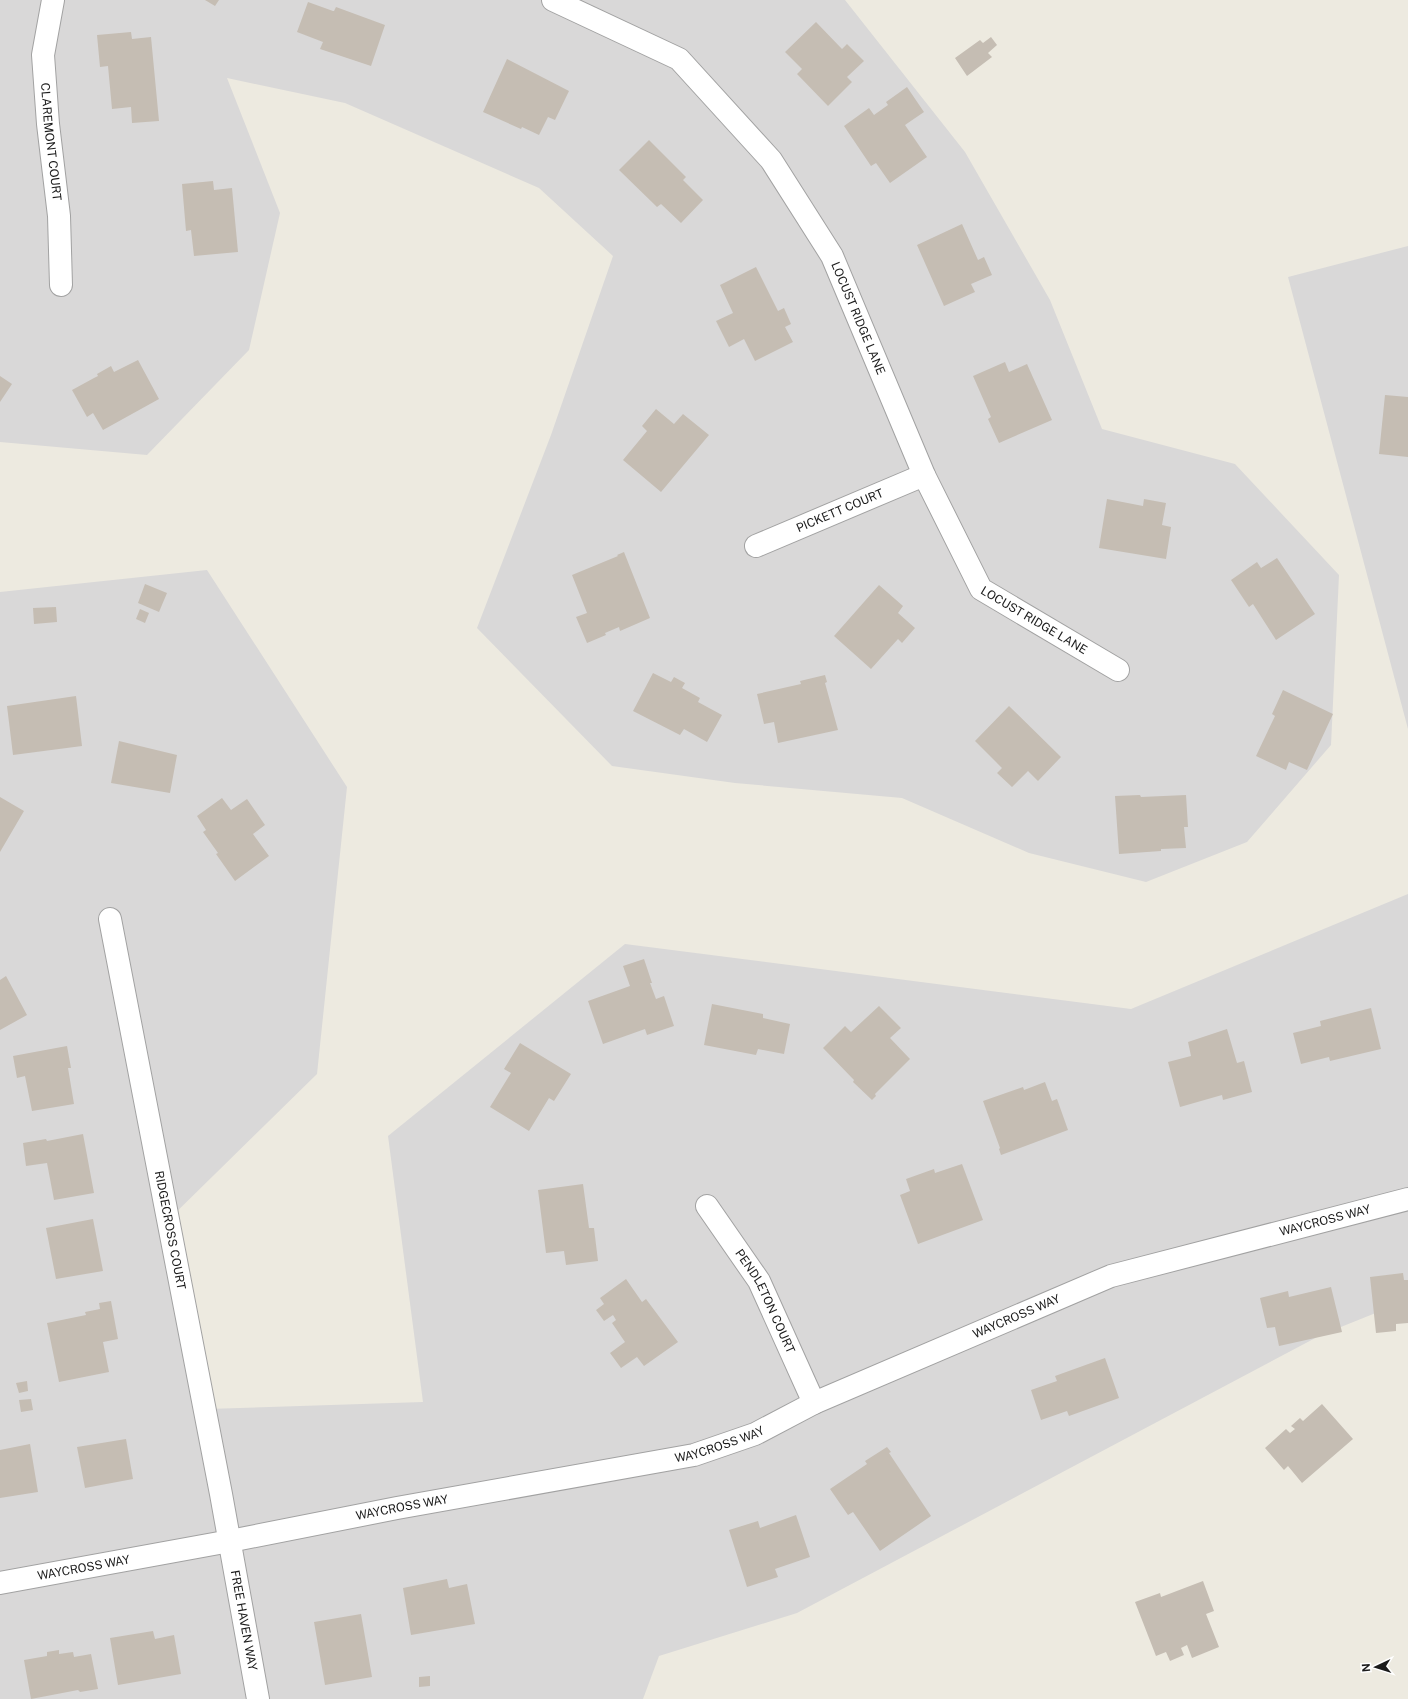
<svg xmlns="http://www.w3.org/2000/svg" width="1408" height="1699" font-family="'Public Sans',sans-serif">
<rect width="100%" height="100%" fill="#edeae0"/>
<path fill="#d9d8d8" d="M0,0H845L965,152L1050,300L1102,429L1235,464L1339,575L1331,745L1247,842L1146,882L1029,853L902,798L735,783L612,766L477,628L551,435L613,256L539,188L345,103L227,78L280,213L249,350L147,455L0,442Z
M1408,246V729L1288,277Z
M207,570L347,787L317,1074L160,1228L207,1409L423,1402L388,1136L625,944L1131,1009L1408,894V1300L1321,1335L797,1613L659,1656L643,1699H0V592Z"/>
<path fill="#c5bdb3" d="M205,0H219L215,6Z
M308,2L333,11H334L336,7L385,25L371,66L320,49L323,42L297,32Z
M816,22L842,49L847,44L864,61L847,77L852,82L828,106L797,74L802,69L785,52Z
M131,32L132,39L151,37L159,121L132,123L131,107L112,109L108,66L100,67L97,35Z
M991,37L997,45L988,53L992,57L967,76L955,58L980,40L983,43Z
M507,59L569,91L555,120L548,117L539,135L522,127L521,129L483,112Z
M907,87L924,112L905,125L927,157L890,183L876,163L871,166L844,126L869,108L874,115L888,105L886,102Z
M649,140L686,177L683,180L703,200L681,223L661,204L657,207L619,170Z
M213,181L214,190L232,188L238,252L194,256L191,230L186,231L182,184Z
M962,224L978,260L984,257L992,275L971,284L975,292L944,306L917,245Z
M756,267L778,311L784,308L791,324L785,327L793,342L755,361L744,339L729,347L716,321L733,313L720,285Z
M138,360L159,399L103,430L93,413L87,417L72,390L94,378L98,376L97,374L111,366L114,372Z
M1005,362L1009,372L1027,364L1052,420L999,443L988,419L991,417L973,376Z
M0,376L12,384L0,402Z
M1385,395L1408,397V457L1379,454Z
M656,409L674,424L683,414L709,435L661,492L623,460L647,431L642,426Z
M1107,499L1143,506L1144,499L1166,503L1162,525L1171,527L1166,559L1099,548Z
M624,552L650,618L620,631L619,627L605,633L606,635L587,643L576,617L587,613L572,575L618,556L617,555Z
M1277,558L1315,614L1276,640L1253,604L1249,607L1231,580L1257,562L1261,568Z
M145,584L167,593L159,612L138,603Z
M879,585L903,606L898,613L915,628L902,643L898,639L871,669L834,636Z
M56,607L57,622L34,624L33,608Z
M140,609L149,613L145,623L136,619Z
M653,673L671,682L674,677L685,683L682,688L700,698L698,702L722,715L707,742L684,729L680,735L633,711Z
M825,675L827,682L825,683L838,730L778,743L774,722L764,724L757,694L801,684L800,681Z
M1283,690L1333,714L1307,770L1289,762L1286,770L1256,756L1275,716L1272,714Z
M76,696L82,746L13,755L7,706Z
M1009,706L1061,757L1038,781L1028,771L1012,787L997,773L1002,768L975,741Z
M119,741L177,755L170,793L111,783Z
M1140,795L1141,797L1186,795L1188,827H1184L1186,848L1161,849V851L1119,854L1115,796Z
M0,797L24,811L0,852Z
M222,798L231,810L247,799L265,825L253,834L269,856L235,881L216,854L218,853L203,832L206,830L197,816Z
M644,959L652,983H650L656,999L664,996L674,1026L647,1035L645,1029L603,1044L588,1001L630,986L623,966Z
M6,976L27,1015L0,1030V980Z
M712,1004L763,1014V1018L790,1024L784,1054L758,1049L756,1055L704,1045Z
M879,1006L901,1028L890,1038L910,1059L875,1094L876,1096L872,1100L853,1082L854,1080L823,1048L845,1026L851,1032Z
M1371,1008L1381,1049L1330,1061L1329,1057L1301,1064L1293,1033L1321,1026L1320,1021Z
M1227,1029L1237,1063L1244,1061L1252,1092L1223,1100L1222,1095L1180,1107L1168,1062L1191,1056L1188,1042Z
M520,1043L571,1074L554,1101L549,1098L529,1131L490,1107L511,1073L504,1069Z
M67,1046L71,1068H68L74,1104L32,1111L25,1076L17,1078L13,1056Z
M1045,1082L1052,1101L1057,1099L1068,1130L1001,1155L999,1149L1000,1148L983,1101L1023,1087L1024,1090Z
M83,1134L94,1193L54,1200L47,1163L26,1166L23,1143L46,1139L47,1141Z
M962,1164L983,1220L918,1244L900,1195L910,1191L906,1179L934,1169L935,1173Z
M583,1184L589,1228H594L598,1261L566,1265L564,1251L546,1253L538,1190Z
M93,1219L103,1271L56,1279L46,1228Z
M1403,1273L1404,1280H1408V1323L1396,1324V1331L1376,1333L1370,1277Z
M626,1279L642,1302L646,1299L678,1342L644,1366L637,1357L621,1368L610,1353L625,1342L612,1323L616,1320L613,1315L604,1321L596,1310L604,1304L600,1298Z
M1331,1287L1342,1332L1279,1346L1275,1327L1267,1328L1260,1298L1288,1291L1289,1297Z
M111,1301L118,1339L103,1342L109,1372L59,1382L47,1323L86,1315L85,1312L100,1309L99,1303Z
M1105,1358L1119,1398L1069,1416L1067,1411L1041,1420L1031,1390L1057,1381L1055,1376Z
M27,1381L28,1391L19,1393L16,1383Z
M31,1399L33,1410L21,1412L19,1400Z
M1322,1404L1353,1439L1302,1483L1288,1466L1284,1470L1265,1448L1286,1429L1290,1433L1295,1429L1291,1426L1300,1418L1303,1421Z
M126,1439L133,1479L85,1488L77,1447Z
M30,1444L38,1492L0,1498V1450Z
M887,1447L891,1452L889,1453L931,1516L880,1551L853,1512L848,1515L830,1489L867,1464L865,1461Z
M796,1515L810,1557L775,1569L778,1577L747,1587L729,1530L758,1521L760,1528Z
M447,1579L449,1588L467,1584L475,1624L411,1635L403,1588Z
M1203,1581L1214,1611L1206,1614L1219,1647L1192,1658L1187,1645L1181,1648L1184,1655L1170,1661L1166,1652L1156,1656L1135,1602L1160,1593L1161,1597Z
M361,1614L372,1677L325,1685L314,1622Z
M153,1631L155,1639L174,1635L181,1674L118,1685L110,1638Z
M59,1650V1654L73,1652L74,1657L91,1654L98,1689L80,1692L78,1690L31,1699L24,1660L47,1656V1652Z
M430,1676V1686L419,1687V1677Z"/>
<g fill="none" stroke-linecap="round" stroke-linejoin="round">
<defs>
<g id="minor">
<path id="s1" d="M53,0L43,55L48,124L59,216L61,285"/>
<path id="s2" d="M553,0L679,59L771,160L832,256L924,475L981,589L1118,670"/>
<path id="s3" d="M756,546L924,475"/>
<path id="s4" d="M110,919L221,1494L258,1699"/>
<path id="s5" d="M707,1206L759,1281L814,1403"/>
<path id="s6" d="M0,1583L230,1541L397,1508L694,1455L755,1434L814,1403L1111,1276L1408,1199"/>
</g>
</defs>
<use href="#minor" stroke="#a2a2a2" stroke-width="24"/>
<use href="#minor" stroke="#fff" stroke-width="22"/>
</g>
<g text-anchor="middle" stroke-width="4" stroke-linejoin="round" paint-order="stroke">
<g font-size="12" fill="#1b1b1b" stroke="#fff">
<text dy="4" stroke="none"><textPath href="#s1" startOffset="143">CLAREMONT COURT</textPath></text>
<text dy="4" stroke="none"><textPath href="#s2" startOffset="457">LOCUST RIDGE LANE</textPath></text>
<text dy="4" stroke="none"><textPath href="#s3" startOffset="91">PICKETT COURT</textPath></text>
<text dy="4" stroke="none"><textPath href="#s2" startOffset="816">LOCUST RIDGE LANE</textPath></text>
<text dy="4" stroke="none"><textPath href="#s6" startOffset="1381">WAYCROSS WAY</textPath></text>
<text dy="4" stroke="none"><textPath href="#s4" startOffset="317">RIDGECROSS COURT</textPath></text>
<text dy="4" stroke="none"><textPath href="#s5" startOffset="112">PENDLETON COURT</textPath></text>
<text dy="4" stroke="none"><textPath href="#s6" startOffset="1057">WAYCROSS WAY</textPath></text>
<text dy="4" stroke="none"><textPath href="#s6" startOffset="733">WAYCROSS WAY</textPath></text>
<text dy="4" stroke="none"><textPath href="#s6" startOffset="409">WAYCROSS WAY</textPath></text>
<text dy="4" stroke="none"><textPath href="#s6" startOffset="85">WAYCROSS WAY</textPath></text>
<text dy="4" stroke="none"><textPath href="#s4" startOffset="714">FREE HAVEN WAY</textPath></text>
</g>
</g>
<g transform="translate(1376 1667) rotate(266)" stroke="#ffffff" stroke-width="3" paint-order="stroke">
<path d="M0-3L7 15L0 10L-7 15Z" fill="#1b1b1b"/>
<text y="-6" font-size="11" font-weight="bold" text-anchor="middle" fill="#1b1b1b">N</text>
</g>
</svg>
